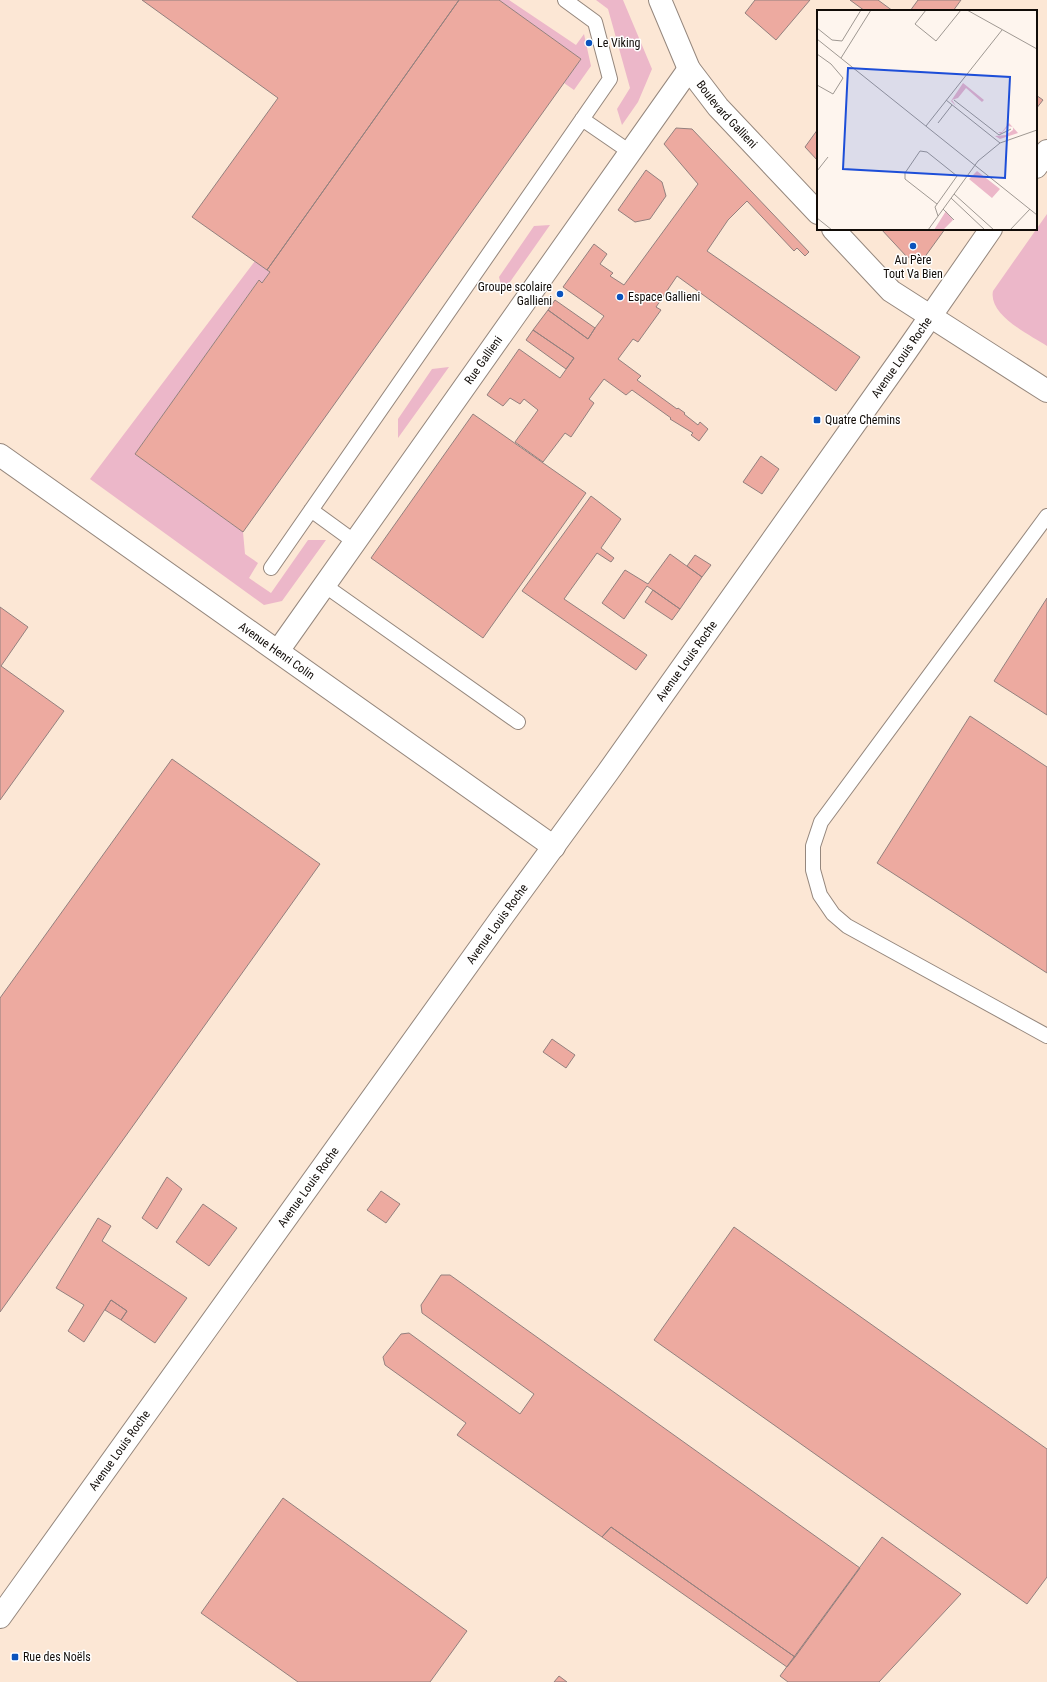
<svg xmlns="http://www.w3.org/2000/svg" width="1047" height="1682" font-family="'Roboto Condensed',sans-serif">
<rect width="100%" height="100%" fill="#fef5ee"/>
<path fill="#fce7d5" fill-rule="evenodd" d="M0,0H1047V1682H0ZM818,11H1036V229H818Z"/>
<path fill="#ecb7c9" d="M499,0H509L576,45L584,34L591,66L574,90L564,83L581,59Z
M596,0H623L652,69L638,102L622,125L617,109L630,88L608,9Z
M1047,214V346C1030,335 988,315 993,291Z
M550,225L503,292L499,277L534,226Z
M255,261L270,272L262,283L258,281L135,454L243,532L245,554L258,563L249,578L271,593L308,540H326L282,601L264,605L90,479Z
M449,367L398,438V419L432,369Z"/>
<path fill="#edaaa0" stroke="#93807e" d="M142,0H459L267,270L192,217L278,98Z
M459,0H499L581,59L243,532L135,454L259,280L262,283L270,272L267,270Z
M755,0H810L776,40L745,13Z
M850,0H878L893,11H865Z
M918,0H961L953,11H910Z
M1036,95L1043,100L1036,109Z
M676,128L692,129L809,252L805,256L797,248L794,251L747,201L728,220L707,251L860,357L836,391L677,276L656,307L661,310L638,342L633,339L618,359L641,376L637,380L677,409L678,408L685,413L684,414L698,425L700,422L708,429L699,441L691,435L693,433L670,419L671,418L632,390L626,395L604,379L589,399L594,403L571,437L565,433L543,462L515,442L538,410L524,399L520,404L510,398L503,406L487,395L519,349L560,378L574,358L533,330L548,310L588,339L595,328L604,316L563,287L594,244L607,254L600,264L613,273L610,276L624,285L698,184L664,144Z
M818,129V161L805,147Z
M646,170L662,182L666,196L650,219L635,222L618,210Z
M881,229H945L924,258L907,257Z
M555,300L595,328L588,339L548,310Z
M533,330L574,358L566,369L526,340Z
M473,414L586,493L483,638L371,558Z
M761,456L779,469L762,494L743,482Z
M591,496L621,519L601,548L614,558L611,562L597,553L564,599L647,655L636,670L522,591Z
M670,554L702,577L680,609L647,586L624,619L602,603L625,570L648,584Z
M695,555L711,565L702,577L687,566Z
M653,590L680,609L672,620L645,602Z
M1047,598V715L994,681Z
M0,607L28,627L1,666L64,711L0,800Z
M970,716L1047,767V973L877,863Z
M172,759L320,864L0,1312V998Z
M552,1039L575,1055L566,1068L543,1052Z
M167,1177L182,1189L157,1229L142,1218Z
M381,1191L400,1204L386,1223L367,1210Z
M203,1204L237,1228L209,1266L176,1242Z
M98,1218L111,1226L102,1241L187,1298L155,1343L121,1320L127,1311L111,1300L84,1342L68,1331L84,1305L56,1288Z
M734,1227L1047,1449V1577L1027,1604L654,1340Z
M441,1275H450L860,1568L795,1657L611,1527L602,1537L457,1435L466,1423L385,1365L383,1357L401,1334L409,1333L520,1414L534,1394L422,1313L421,1305Z
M111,1300L127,1311L121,1320L105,1310Z
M283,1498L467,1631L430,1682H298L201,1613Z
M611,1527L795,1657L787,1667L602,1537Z
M882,1537L961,1594L879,1682H788L780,1676Z
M559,1676L567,1682H554Z"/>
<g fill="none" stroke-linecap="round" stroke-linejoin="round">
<defs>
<path id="service" d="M582,119L630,152
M311,510L355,542
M1047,516L821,822L813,846V870L820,895L833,914L847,926L1047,1036
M271,568L610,79L595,22L565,0
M324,585L518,722"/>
<g id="minor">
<path id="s1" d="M0,455L554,847"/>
<path id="s2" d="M278,651L689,69"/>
</g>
<g id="secondary">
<path id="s3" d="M660,0L689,69L718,107L818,213"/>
<path d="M1036,167L1047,151"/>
<path d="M833,229L891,291L1047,391"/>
<path id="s4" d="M0,1617L502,917L608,772L905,353L991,229"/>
</g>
</defs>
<use href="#service" stroke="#95877d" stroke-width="16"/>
<use href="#minor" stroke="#95877d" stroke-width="24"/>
<use href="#secondary" stroke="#95877d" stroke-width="24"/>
<use href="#service" stroke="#fff" stroke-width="14"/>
<use href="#minor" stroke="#fff" stroke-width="22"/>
<use href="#secondary" stroke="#fff" stroke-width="22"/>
</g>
<g fill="#0b53bd" stroke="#fff" stroke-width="1.5">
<circle cx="589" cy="43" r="4"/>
<circle cx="913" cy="246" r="4"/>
<circle cx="560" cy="294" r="4"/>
<circle cx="620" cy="297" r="4"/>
<rect x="813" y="416" width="8" height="8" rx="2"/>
<rect x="11" y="1653" width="8" height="8" rx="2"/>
</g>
<g text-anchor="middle" stroke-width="3" stroke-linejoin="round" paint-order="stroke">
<g font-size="12" fill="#110c08" stroke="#fff" text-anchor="start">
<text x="597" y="47">Le Viking</text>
<text x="913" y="264" text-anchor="middle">Au Père<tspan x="913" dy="14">Tout Va Bien</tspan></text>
<text x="552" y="291" text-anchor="end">Groupe scolaire<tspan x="552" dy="14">Gallieni</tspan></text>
<text x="628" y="301">Espace Gallieni</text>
<text x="825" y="424">Quatre Chemins</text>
<text x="23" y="1661">Rue des Noëls</text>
</g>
<g font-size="12" fill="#110c08" stroke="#fff">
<text dy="4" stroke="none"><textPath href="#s3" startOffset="134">Boulevard Gallieni</textPath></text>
<text dy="4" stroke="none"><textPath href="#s4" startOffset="1549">Avenue Louis Roche</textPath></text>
<text dy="4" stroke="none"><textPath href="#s2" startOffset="356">Rue Gallieni</textPath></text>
<text dy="4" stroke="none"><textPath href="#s1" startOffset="339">Avenue Henri Colin</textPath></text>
<text dy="4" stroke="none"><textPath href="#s4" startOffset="1177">Avenue Louis Roche</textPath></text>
<text dy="4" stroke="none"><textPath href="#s4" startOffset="853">Avenue Louis Roche</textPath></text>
<text dy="4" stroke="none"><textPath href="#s4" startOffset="529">Avenue Louis Roche</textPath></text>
<text dy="4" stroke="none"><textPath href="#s4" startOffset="205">Avenue Louis Roche</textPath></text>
</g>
</g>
<g transform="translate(817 10)">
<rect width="220" height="220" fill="#fef5ee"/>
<path d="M146,73L167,90L165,92L149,78L141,88L135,90L139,96L134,91ZM192,113L201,123L183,129L178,126L189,125L196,120V117L191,116L184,124L181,122H185ZM160,161L183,179L175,188L152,169ZM129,201L136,210L126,220H117Z" fill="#ecb7c9"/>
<path fill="none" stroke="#9f9892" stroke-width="1" d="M109,0L98,14L119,31L144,0M150,0L220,39M0,18L15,30L25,31L44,0M0,29L220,205M0,44L14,54L26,68L16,84L0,75M24,48L54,0M129,90L183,133M137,90L182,125L194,119M121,113L135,95M109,116L185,20M0,161L11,147M137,184L177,220M134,188L168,220M120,194L88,169V163L103,141L110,142L140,166L118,197L121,206M126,199L137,210M0,208L15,220M111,220L161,151L183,133L220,120M193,220L213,199"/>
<path fill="#1d4ed8" fill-opacity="0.15" stroke="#1d4ed8" stroke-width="2" d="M31,58L193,67L188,168L26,159Z"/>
<rect width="220" height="220" fill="none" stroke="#110c08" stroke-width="2"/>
</g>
</svg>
